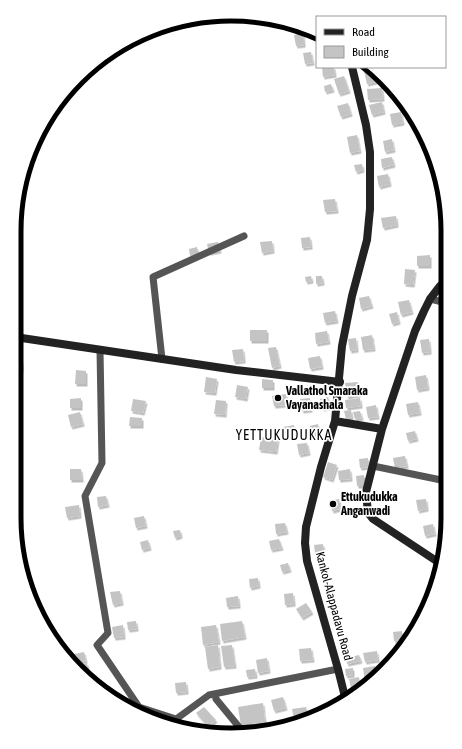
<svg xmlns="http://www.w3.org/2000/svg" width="462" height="749" font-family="'Asap Condensed',sans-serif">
<defs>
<filter id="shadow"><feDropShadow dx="1.5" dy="2.5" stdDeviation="0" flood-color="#0004"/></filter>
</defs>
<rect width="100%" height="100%" fill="#fff"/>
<path fill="#c4c4c4" filter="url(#shadow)" d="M303,33L304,45L296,46L294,35Z
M311,52L313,63L305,64L303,53Z
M322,67H334L335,75L323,77Z
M372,69L379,78L380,81L367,84L364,71Z
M344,76L349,91L339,94L334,79Z
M331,84L333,90L325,92L324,86Z
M382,88L383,99L368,100L367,89Z
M382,102L384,112L372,115L369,105Z
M348,103L351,114L341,117L337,106Z
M401,112L403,123L392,125L390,114Z
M357,135L360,151L350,153L347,137Z
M392,139L394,150L385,152L383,141Z
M392,157L394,165L382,168L381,159Z
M362,164L363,170L356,172L354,165Z
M388,174L390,184L379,187L377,176Z
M335,199L337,211L325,212L323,200Z
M396,216L397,225L383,228L381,218Z
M310,237L311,247L302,248L301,238Z
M272,241L273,251L262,253L260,242Z
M218,242L220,251L209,253L207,244Z
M197,247L198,254L190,256L189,249Z
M430,255V266H417V256Z
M405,269L415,270L413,285L404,284Z
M311,276L312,281L306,282L305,277Z
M316,276H322L323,283L316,284Z
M369,296L372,306L361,309L359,298Z
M409,300L412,312L401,315L398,302Z
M335,311L337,321L325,323L323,313Z
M397,312L399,322L392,324L389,314Z
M250,330H267V341H250Z
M327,331L329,342L316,344L315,333Z
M372,335L374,349L363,350L361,337Z
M356,338L357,350L350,351L348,339Z
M429,339L430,352L422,353L420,340Z
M276,347L280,366L272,368L268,348Z
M243,349L244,361L234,362L232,350Z
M320,356L322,367L310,369L308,358Z
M15,361L22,362V370H15Z
M76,370L86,371V384H75Z
M426,375L428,388L417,390L415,377Z
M206,377L217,379L215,393L204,392Z
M262,379L273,380V388H262Z
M358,382L359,395L347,397L345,383Z
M237,385L248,387L246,399L235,397Z
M286,394L287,405L274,406L272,396Z
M328,397L331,407L322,409L320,399Z
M81,398V408H70V399Z
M310,398L311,410L302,411L300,399Z
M360,398L361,406L346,408L345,400Z
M133,399L146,401L143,413L131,411Z
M216,400L226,401L225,415L214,414Z
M418,402L420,413L408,415L406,404Z
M376,405L378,417L368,418L366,407Z
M351,410L352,417L346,419L344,411Z
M360,411L362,418L355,419L353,412Z
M80,412L83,424L71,427L68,415Z
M130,417L142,418V426H129Z
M318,424L320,433L311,435L310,426Z
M294,425L296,435L285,437L283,427Z
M415,431L417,439L408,441L406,433Z
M261,437L278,438L276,452L259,450Z
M307,443L309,453L299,455L297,444Z
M405,456L407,466L395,468L393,458Z
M368,458L369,467L360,468L359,459Z
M328,462L337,465L332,480L323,477Z
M70,469H81L82,480H70Z
M350,469L351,479L339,480L338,471Z
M364,475V486H357L356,476Z
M106,496L108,505L98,507L97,497Z
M339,499L341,509L332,511L330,501Z
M426,499L427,509L418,511L416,500Z
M79,505L80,516L67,518L65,507Z
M144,516L146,526L136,528L134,518Z
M285,523L287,532L276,534L275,524Z
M433,524L435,534L425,536L423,526Z
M180,530L181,536L175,538L173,531Z
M279,539L282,548L271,550L269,541Z
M148,540L150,548L142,550L140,542Z
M323,544L324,552L315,553L314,545Z
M288,563L290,570L282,572L280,565Z
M258,578L259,586L250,588L249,579Z
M120,591L122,603L113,605L110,592Z
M293,593L294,604L285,605L284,594Z
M238,596L239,606L227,607L226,598Z
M306,603L312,612L302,618L296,609Z
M136,621L137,629L128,630L127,622Z
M242,621L245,637L222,641L220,624Z
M123,625L124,637L114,638L112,627Z
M216,625L219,642L203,645L201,627Z
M402,631L403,640L394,641L393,632Z
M218,645L220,667L208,669L205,647Z
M232,645L235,666L224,667L221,646Z
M311,648L313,660L300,661L299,649Z
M377,651L378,660L365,662L363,653Z
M84,652L86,661L75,663L74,654Z
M359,655L361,661L347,664L346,658Z
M267,658L269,671L258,673L256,660Z
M87,663L90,680L75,665Z
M375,666L376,675L370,681L365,682L363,668Z
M353,668V675L346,676L345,669Z
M255,669L256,676L247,677L246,670Z
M359,677L360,687L351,688L349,679Z
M186,682L187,692L176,693L175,683Z
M120,696L121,704L112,699V698Z
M283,697L286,708L274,711L271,700Z
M263,703L265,722L241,726L238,707Z
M204,707L216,720L208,727L196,713Z
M306,707L308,717L294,719L292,709Z
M225,730V734L212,732Z"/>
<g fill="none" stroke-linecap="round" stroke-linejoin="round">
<path stroke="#555" stroke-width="7" d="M430,299L447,303
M100,350L102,463L85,496L108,633L97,645L139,707
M162,359L153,277L244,236
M373,466L446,481
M215,694L216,699L244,733
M134,710L139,707L176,719L183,727
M168,725L209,695L338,669"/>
<path stroke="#222" stroke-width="8" d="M15,337L236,370L340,382
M335,421L382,429
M442,563L438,562L373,519L368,513L366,492L382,429L415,331L424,311L430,299L440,286L447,280
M346,701L338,669L307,561L305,543L306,527L321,467L335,421L342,346L352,296L367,240L370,209V152L366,125L352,67"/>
</g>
<g fill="#000" stroke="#fff" stroke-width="1.5">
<circle cx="278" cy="398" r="4"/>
<circle cx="333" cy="504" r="4"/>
</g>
<g text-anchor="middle" stroke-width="3.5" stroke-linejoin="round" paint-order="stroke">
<g font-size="12" font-weight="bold" fill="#000" stroke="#fff" text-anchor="start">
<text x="286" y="395">Vallathol Smaraka<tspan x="286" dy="14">Vayanashala</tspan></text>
<text x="341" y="501">Ettukudukka<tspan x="341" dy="14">Anganwadi</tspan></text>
</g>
<g font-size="12" fill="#000" stroke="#fff">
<text transform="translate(334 606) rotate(75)" y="4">Kankol-Alappadavu Road</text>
</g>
<g font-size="14" letter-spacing="1" fill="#000" stroke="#fff">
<text x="284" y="440">YETTUKUDUKKA</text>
</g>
</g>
<path d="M0 0H462V749H0ZM231 21H231A210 210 0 0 1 441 231V518A210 210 0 0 1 231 728H231A210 210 0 0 1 21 518V231A210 210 0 0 1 231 21Z" fill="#fff" fill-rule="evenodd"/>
<path fill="none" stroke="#000" stroke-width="5" d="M231 21H231A210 210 0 0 1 441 231V518A210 210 0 0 1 231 728H231A210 210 0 0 1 21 518V231A210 210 0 0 1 231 21Z"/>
<rect x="316" y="16" width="130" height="52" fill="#ffffff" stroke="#999999"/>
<rect x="324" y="29" width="20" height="6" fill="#222222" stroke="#999999"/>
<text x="352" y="36" font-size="12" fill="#000000">Road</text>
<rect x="324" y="46" width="20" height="12" fill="#c4c4c4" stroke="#999999"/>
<text x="352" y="56" font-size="12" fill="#000000">Building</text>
</svg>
